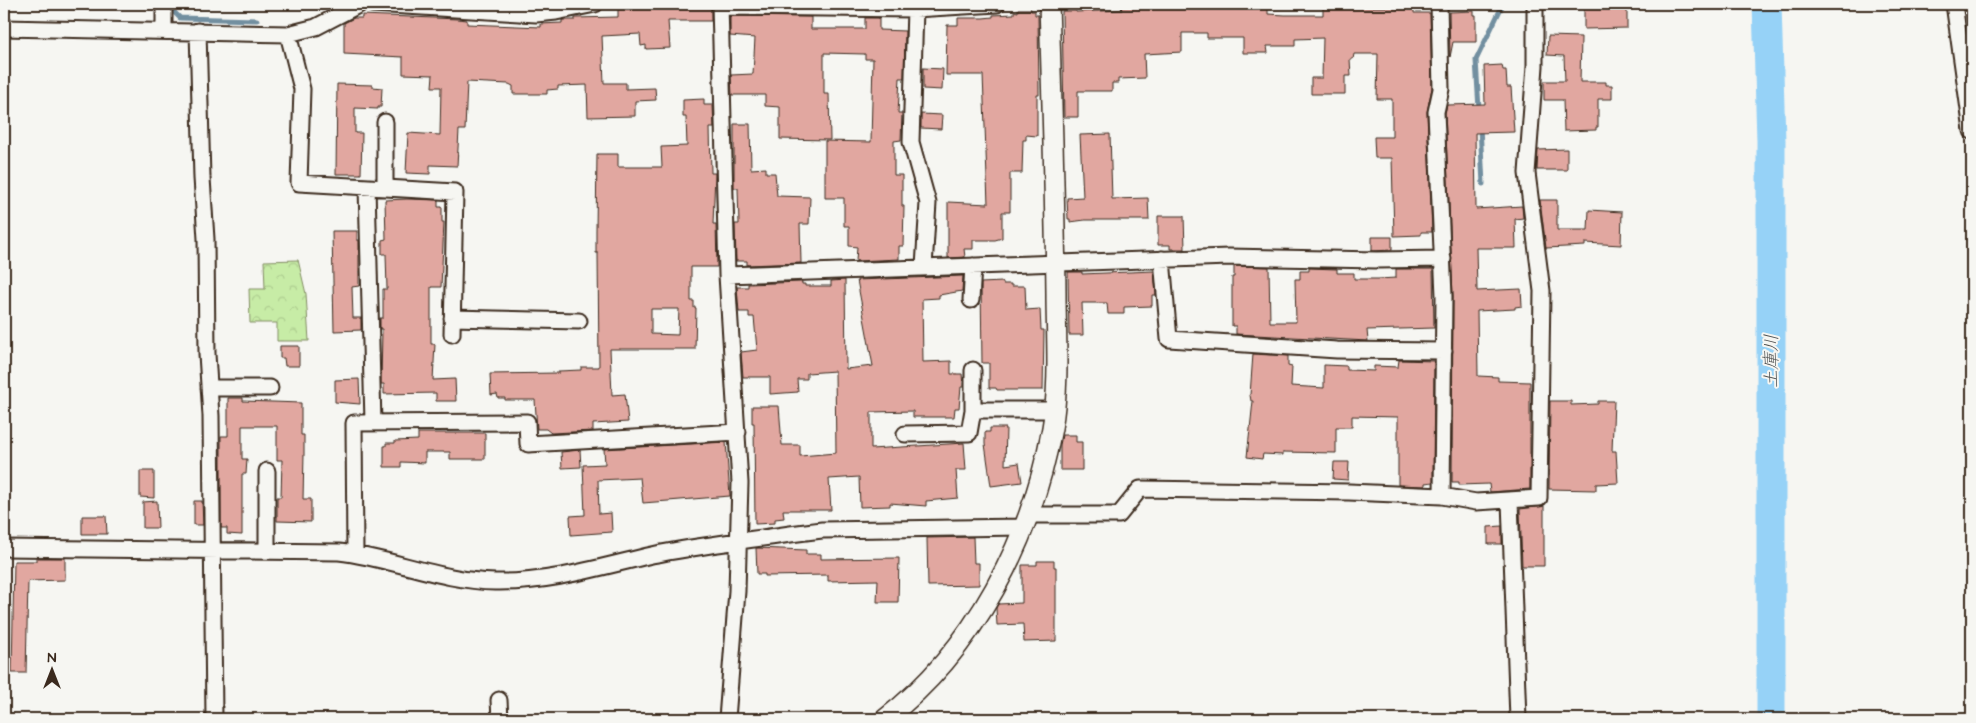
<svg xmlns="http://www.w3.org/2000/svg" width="1976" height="723" font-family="'Architects Daughter','Klee One',sans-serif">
<defs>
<pattern id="forest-crowns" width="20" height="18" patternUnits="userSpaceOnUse" patternTransform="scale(1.25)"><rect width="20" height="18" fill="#c7eca6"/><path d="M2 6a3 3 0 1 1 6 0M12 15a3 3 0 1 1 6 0" fill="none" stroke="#accb8e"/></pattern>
</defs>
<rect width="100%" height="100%" fill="#f6f6f2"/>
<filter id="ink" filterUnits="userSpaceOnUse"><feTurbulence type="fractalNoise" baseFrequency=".02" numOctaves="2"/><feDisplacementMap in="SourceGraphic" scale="10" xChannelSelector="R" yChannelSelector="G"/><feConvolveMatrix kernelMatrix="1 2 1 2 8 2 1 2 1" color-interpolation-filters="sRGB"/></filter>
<g filter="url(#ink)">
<path fill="url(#forest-crowns)" stroke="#818b62" d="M298,260L306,294L309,341H277V323H250L249,289H265L264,261Z"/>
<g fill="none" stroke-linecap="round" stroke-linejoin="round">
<path stroke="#728fa0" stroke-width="5" d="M171,4V9L180,18L257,20
M1479,109L1476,60L1503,4
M1480,127L1483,184"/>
<path stroke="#96d2f7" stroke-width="29" d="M1767,4L1771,141V719"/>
</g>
<path fill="#e1a7a0" stroke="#3b2a1e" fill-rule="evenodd" d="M633,4H711V21H668L670,48L646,49V45L641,46L640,34L602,36L604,83H626V89L655,88L656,100L635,101V116L588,117L587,85L558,86V89L547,90V94H513V86L509,84L467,82L465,130H459L457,166L430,165V174L406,173L408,133L440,135L441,87H432L433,75L403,74V57L344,54V23L354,18H362V15L458,19L467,20V24L541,27V24L562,23V20H575V18L618,17V9H633Z
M1229,4H1268V14L1285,15H1323V7H1397V9H1414V13H1430L1432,88L1427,112L1432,232H1421V235L1394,236L1392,158H1375L1374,137H1392V99H1377L1378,54H1354L1353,59H1350L1351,76H1345V94H1311V78H1322L1323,38L1295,39V46H1267L1268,53H1243V38H1207V33H1182V52L1144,54L1145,78L1118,79V83H1112V91H1078V117H1064L1062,11H1076V12L1122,10L1121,7L1169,5V8L1197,7V5Z
M1584,4H1627V28L1584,29Z
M1018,9H1031V11H1035V15H1038L1039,95H1037V136L1026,135V140H1023L1022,173H1010V212H1002V238L995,240H973V249H964L965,257L948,258V202L988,204L983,75H946L947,25H958V18H983L993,17V15L1014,14V11L1018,12Z
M1474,11V15H1476V42H1453L1450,57L1449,12Z
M730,16L811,17V29H865V18H879V30L905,31L904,78H900L898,113H902L901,140L894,141V175H902V206H904L903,246H899V259L856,261L857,247L849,246V226H844V198H825V141L871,142L873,59H865V54L824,53V94H829L830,140L780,139V107L765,106V95H732L731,75L753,74L755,38L730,36Z
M1548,36L1581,37L1580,82H1606V85H1612V99H1598V127H1596V130L1564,131L1563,100H1544V81H1565L1564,56L1547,55Z
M1502,65L1503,70H1506L1507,87H1511L1514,132L1475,133L1476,209L1522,206L1523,218L1515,219L1516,248H1476L1477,291L1521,289L1522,306L1515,307V309L1477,311L1478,376L1498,377V381L1530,382V489L1490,492L1489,484L1459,485V482H1452L1453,296L1445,113L1447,105L1485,104L1484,66Z
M923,68L943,69L942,90L923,89Z
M337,84L373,85V87L382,88L381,107H378V109L355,108V133H362L361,174H336Z
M704,99V105H713L714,128H710L711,173H715L713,224H716L717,267H691V301H694V308H696L695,349H610L612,395L625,394L628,422L593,424V431L551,433L546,429H537L535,400H505V398H498L497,394L491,395L490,374L559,373V371L581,370V367H599L598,253H596V231L597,154H618V167H662L661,147L687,146L686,117H683V100ZM651,309H679L678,335L651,334Z
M921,114L942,115L941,129L921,128Z
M734,124H750L751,169L766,168V173H775L777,196L810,197L809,224H800L801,263L747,265V261H736L735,224H739L738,188H734Z
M1110,134L1112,199L1148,198L1149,220H1085L1070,222V219H1068L1067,198L1083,197L1080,135Z
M1567,149V170H1537L1538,150Z
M407,199L438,200V207H442V222H444L441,287H431V344H435L433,380L455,379L456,401H436V393L384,394V384H381L382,329H380V318H383V289H387L386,254H382V240L386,239L385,200Z
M1540,200H1557V230H1588L1589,210L1622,212L1621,245L1585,243V246L1546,248Z
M1158,216H1184L1185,249H1170V245H1158Z
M332,231H357V240H359V286L352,287L353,318H361V330L334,331Z
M1372,237H1392V250L1372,251Z
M1234,266L1269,267L1270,322H1296L1295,279H1300V271H1309V268L1337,269V273H1354V279H1378L1396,278V269H1433L1434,328L1367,330L1368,341L1236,334V326H1232V277H1234Z
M1154,271L1156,295H1152V306L1124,307V314H1108L1107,303H1082L1083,335H1069L1068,272H1082V274Z
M963,276L962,291L939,295V298L922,299L923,362L951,361V374H962L963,387H961L959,408H955L954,417H913V411L871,412V449L964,443L966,470H956L958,498L926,501V506L890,503V506L860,507L859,477L829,479L831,510H783L784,518L775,519V523L755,524L754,423H752V406H779L782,445H800V456L836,453L835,371L807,373V379H797L798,392L770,394V377H743L741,352L757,350L754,317H749V312H739L737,287H748V284L802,282V284H805V286H831V281L845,280L846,369L873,366L857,280Z
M1003,282V284H1011V286H1025L1026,310L1040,309L1041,330H1044L1043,390H997L996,388H989V363H982L981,283Z
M280,346H299V366H285L284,358H280Z
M1253,354L1288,356V366L1292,367L1291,386L1324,388V365L1347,366V370L1374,371V366L1398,367L1399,360L1434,361L1433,482L1425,483V486L1398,485V417L1352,416V427H1336V453L1283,452V455L1263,454L1262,459L1247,457L1253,401H1251L1250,395Z
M359,379L360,404L335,402V380Z
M228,398H243V401L301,403V435H304V454L303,499H311V522L277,521V497H281L282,460H277V426H242V459H247L246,474H242V535L227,534V528H221V436H228Z
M1550,401H1571V405L1598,404V401H1614L1612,451H1616L1618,483L1596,484V490L1549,489Z
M990,428H1006L1005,465L1019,463L1022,482L991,486L985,444V432H990Z
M418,433H485V459H450V452H425V463L401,462V467H384V446H386V443H395V441L418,440Z
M1062,435H1076V442H1082V470H1060V445Z
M726,442L730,496L643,503L640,478L598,480L599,514L611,513L612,532L571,535L570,516L585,515L583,465L605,464L604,449Z
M580,450L581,467L562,468L561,452Z
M1334,462H1349L1348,480L1333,479Z
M140,471H154V498L140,497Z
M157,501L158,528H143V502Z
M194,501H202L203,525H194Z
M1544,506V566H1522L1520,509Z
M82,516H106L107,534H82Z
M1502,526V544H1488V527Z
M973,537L974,563H979V585L928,586L927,538Z
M756,548L806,550V554H821V559L899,558L898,602H877L878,580L828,581V575L765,576V574H757Z
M36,558H65V580L28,581L26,673H12L14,561H36Z
M1037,561H1054V567H1056V641L1024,642L1023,624L997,625L996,608L998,604L1022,603V565H1037Z"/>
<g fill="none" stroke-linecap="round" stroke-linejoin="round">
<defs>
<path id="minor" d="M373,4L536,14L556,12L595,4
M720,4L727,275L740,483L737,591L727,719
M1439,4L1441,89L1436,112L1444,296L1442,496
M1954,4L1972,131
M720,7L915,9L997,4
M915,9L911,142L928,203L924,267
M4,28L288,34L316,27L360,4
M164,31V4
M198,31L202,178L206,239L207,354L211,416L214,719
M288,34L302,89L299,183L455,192L452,334
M367,187L373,423
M385,188V122
M1162,259L1169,339L1337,350L1444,351
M727,275L1229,257L1377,260L1443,259
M971,300L973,266
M452,318L579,321
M209,388H270
M973,410H1054
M905,434L969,433L973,410V370
M267,471V551
M1510,501L1518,719
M1028,515H1119L1140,489L1349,492L1442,496L1476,502L1539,498L1542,291L1527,173L1535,66V4
M4,548L339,552C392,558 441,581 495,582C549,583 600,567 652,555C681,549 710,545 739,541C766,538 794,533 822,530L1023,527
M355,554L354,423L527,422L528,444L738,432
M499,700L500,719"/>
<path id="tertiary" d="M885,719C975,650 1032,538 1052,428C1060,384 1056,337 1056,293C1055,197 1052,100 1049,4"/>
</defs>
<use href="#minor" stroke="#3b2a1e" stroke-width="19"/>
<use href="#tertiary" stroke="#3b2a1e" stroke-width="22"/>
<use href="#minor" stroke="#f6f6f2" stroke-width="15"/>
<use href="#tertiary" stroke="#f6f6f2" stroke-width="19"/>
</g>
</g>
<g text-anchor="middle" stroke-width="4" stroke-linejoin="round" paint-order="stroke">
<g font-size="18" font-style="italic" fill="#525454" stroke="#f6f6f2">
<text transform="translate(1771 361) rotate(-90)" y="6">土庫川</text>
</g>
</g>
<rect width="1976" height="723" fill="none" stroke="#f6f6f2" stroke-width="20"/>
<rect x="10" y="10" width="1956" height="703" fill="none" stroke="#3b2a1e" stroke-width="2" filter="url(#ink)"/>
<g transform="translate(52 670)" stroke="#f6f6f2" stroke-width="4" paint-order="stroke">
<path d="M0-4L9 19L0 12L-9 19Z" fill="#3b2a1e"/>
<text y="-8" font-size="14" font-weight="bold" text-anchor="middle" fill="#3b2a1e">N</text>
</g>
</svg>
